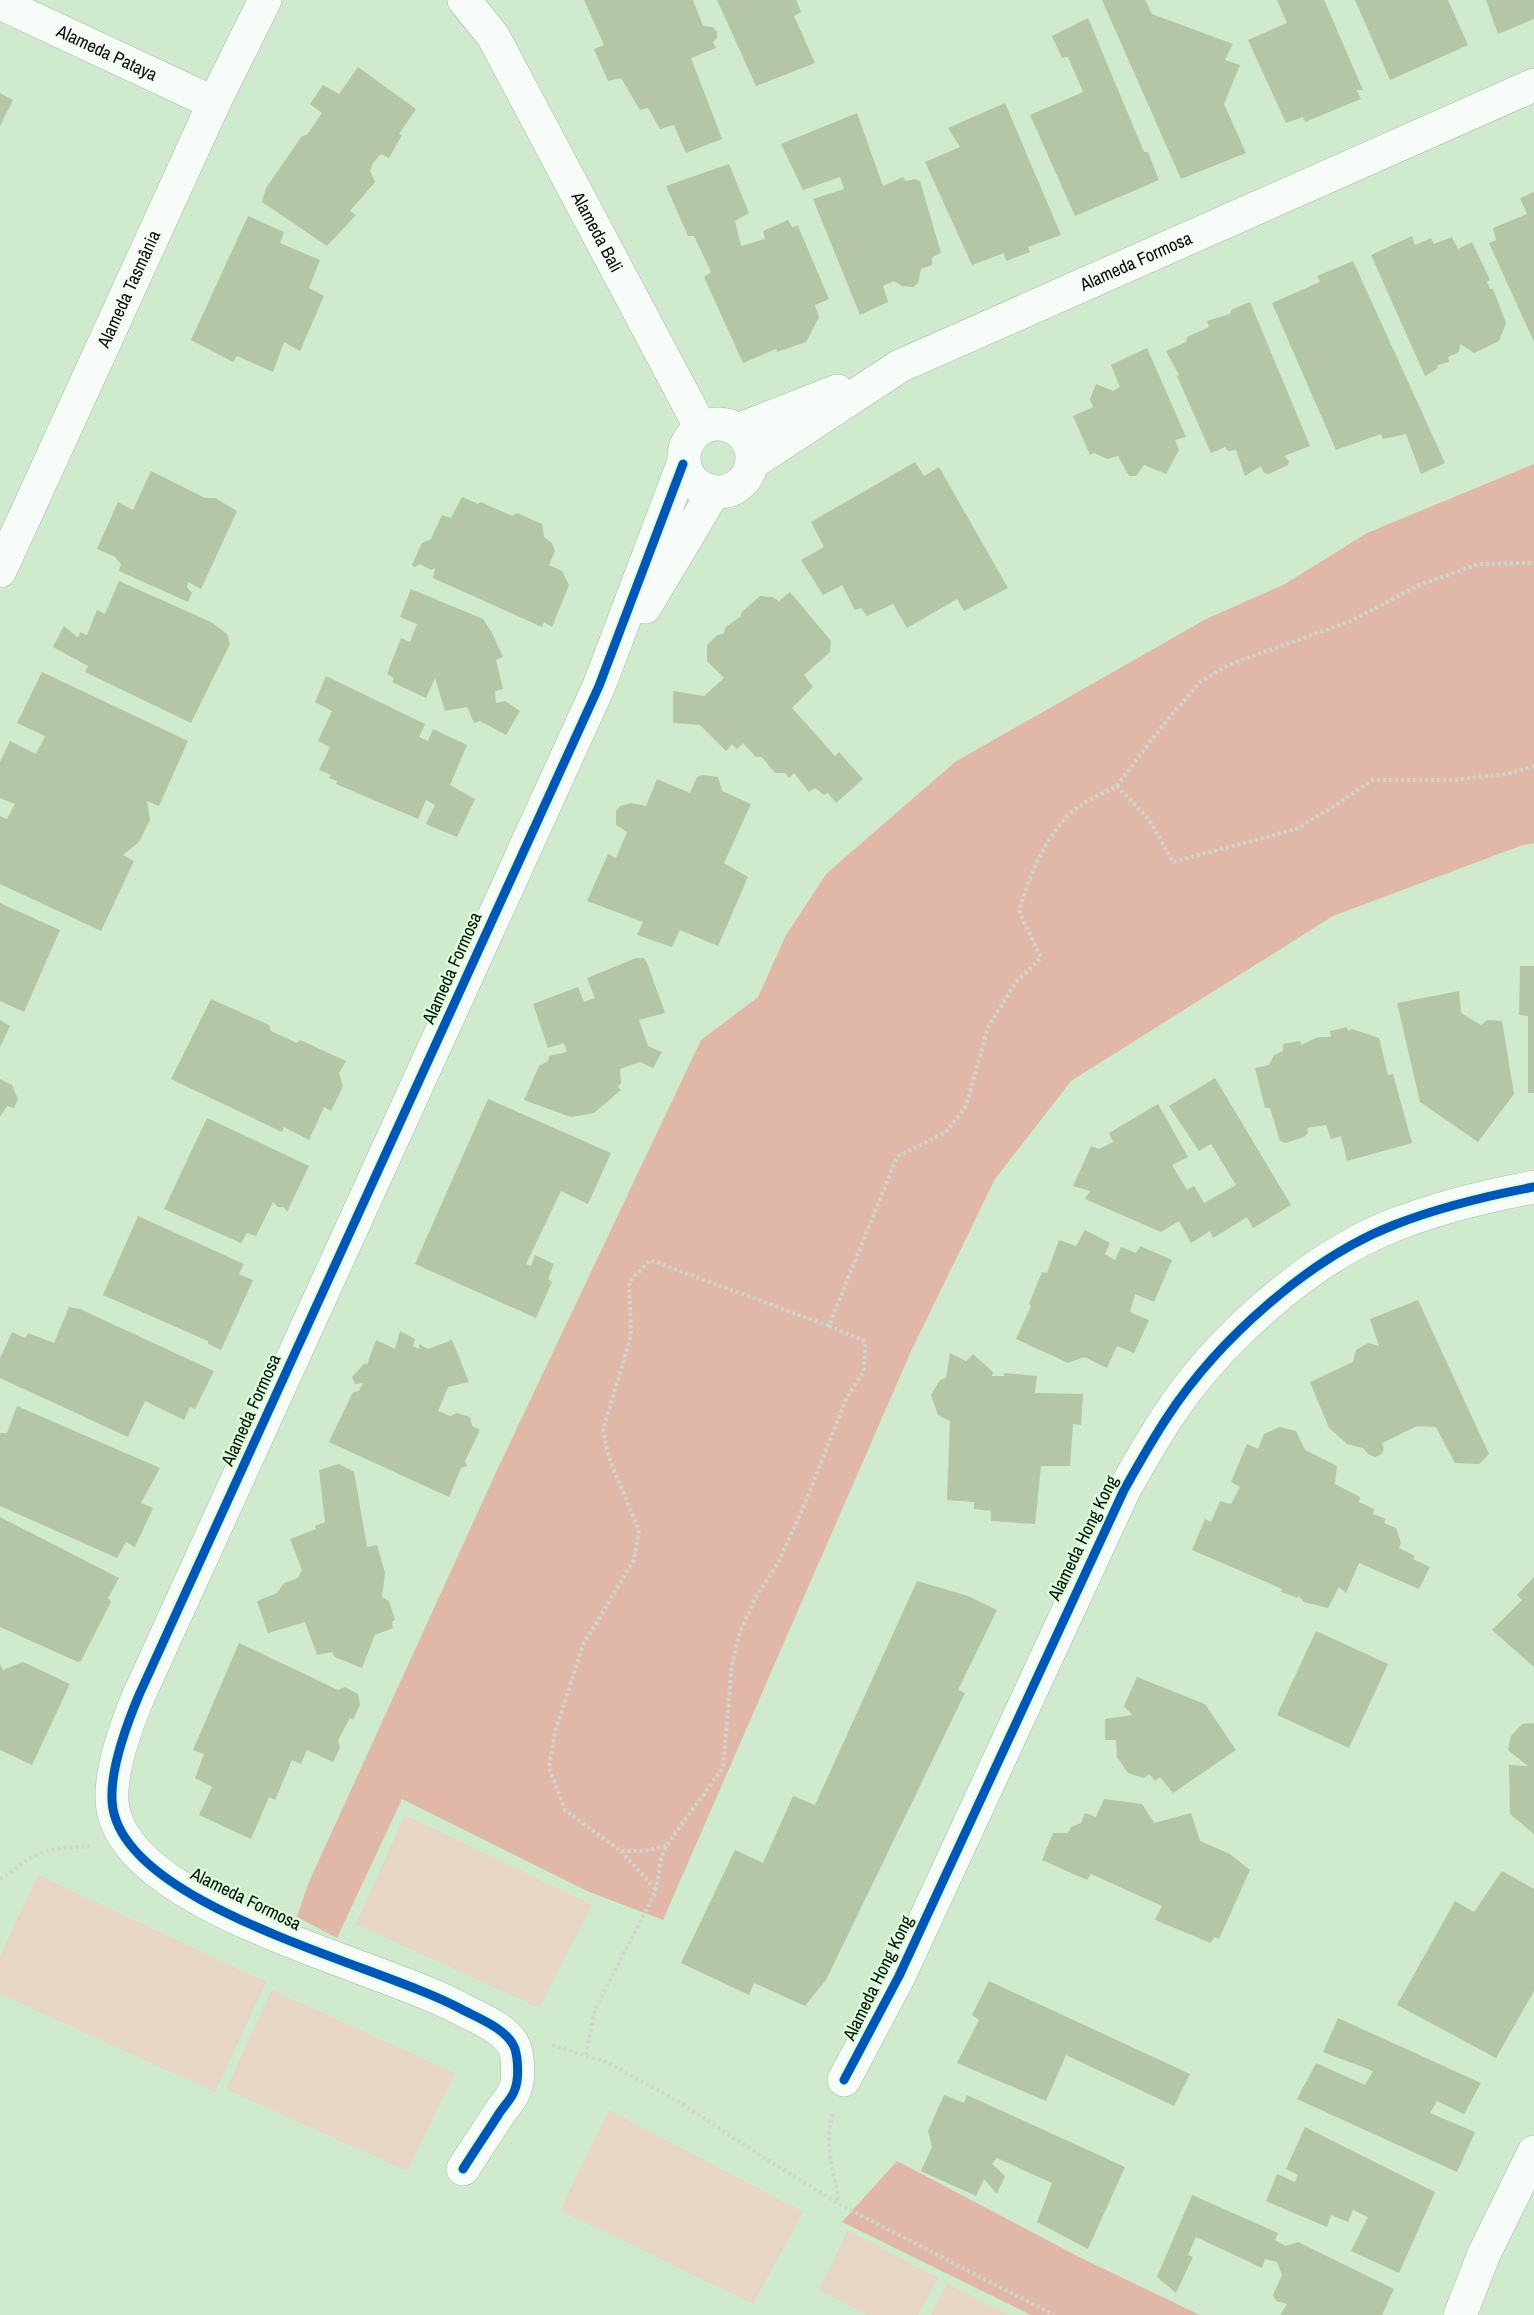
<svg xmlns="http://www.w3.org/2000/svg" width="1534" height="2315" font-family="'Archivo Narrow',sans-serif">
<rect width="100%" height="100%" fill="#d0eace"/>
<path fill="#e7d5c6" d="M405,1815L592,1905L539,2008L356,1924Z
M38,1875L266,1982L215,2092L0,1994V1956Z
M272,1990L455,2073L407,2171L226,2089Z
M609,2110L803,2212L753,2304L560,2210Z
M848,2230L938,2278L918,2315H867L819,2290Z
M947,2283L1008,2315H931Z"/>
<path fill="#e1b7a8" d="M1534,464V843L1520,846L1333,916L1071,1081L995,1179L912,1349L663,1920L587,1891L402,1799L337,1938L297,1917L308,1884L498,1468L701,1040L758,997L786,935L827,873L955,762L1206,619L1285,584L1367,533Z
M897,2161L1081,2258L1200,2315H1031L842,2222Z"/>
<path fill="#b4c5a8" d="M584,0H693L703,26L713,27L717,32V38L713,42L716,48L691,58L722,139L686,153L674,125L660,129L648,108L640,110L621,78L608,81L594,49L604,45Z
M717,0H796L801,12L794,16L815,63L756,86Z
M1102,0H1145L1152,14L1233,44L1225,60L1240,65L1224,104L1246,153L1181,179Z
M1277,0H1324L1363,90H1356L1361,99L1305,122L1303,117L1286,123L1248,40L1287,23Z
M1355,0H1448L1468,45L1390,80Z
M1486,0H1534V19L1498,34Z
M1088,18L1144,152H1148L1159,180L1075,216L1030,115L1083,92L1068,57L1062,58L1052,36Z
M358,67L416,109L399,134L402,135L389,158L381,154L373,163L370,171L375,182L350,211L356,215L327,246L262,202L266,188L302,136L307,135L322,113L310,104L323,85L339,94Z
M0,93L13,100L0,126Z
M1005,103L1061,235L1028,247L1030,252L1006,261L1004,253L972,265L925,162L960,147L948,128Z
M857,113L883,186L903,177L906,181L914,179L920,181L941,253L932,257V265L921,269L918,283L913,287L902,286L894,281L883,286L888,302L860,315L813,199L844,189L840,177L803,190L781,144Z
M729,164L749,213L735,221L741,246L765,239L763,231L788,220L792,227L798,226L829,299L815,305L819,317L806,342L777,352L776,349L743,363L704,277L711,272L694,236H688L666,186Z
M1534,192V342L1489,243L1496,240L1493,228L1527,214L1520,198Z
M248,216L284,232L280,243L320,260L309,288L324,296L300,351L284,342L273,372L237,356L233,362L191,340Z
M1412,236L1415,245L1431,238L1434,244L1452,237L1458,249L1472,242L1490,280L1487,282L1490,289H1493L1506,323L1499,341L1474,353L1460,344L1459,352L1448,357L1449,362L1438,365L1437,369L1425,376L1371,255Z
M1353,261L1445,463L1421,474L1406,434L1383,439L1381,434L1336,450L1272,303L1320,282L1317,276Z
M1250,302L1310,446L1284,456L1289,461L1288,465L1269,474L1264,473L1261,466L1245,476L1236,450L1228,451L1225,447L1211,453L1177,376L1179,375L1166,351L1186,342L1187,337L1209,327L1207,321L1230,314L1231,310Z
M1147,348L1186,437L1175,440L1179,450L1166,474L1144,465L1136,476H1129L1118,456L1108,459L1094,453L1090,455L1073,416L1093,407L1090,399L1096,384L1113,391L1120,387L1111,365Z
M915,462L924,476L939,467L1008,588L964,611L957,599L907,628L893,604L867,616L861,608L855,610L842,585L823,595L801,560L824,547L811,522Z
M151,471L205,498H215L237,511L201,589L188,582L187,587L192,593L188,602L119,571L121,564L115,557L97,549L118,502L133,510Z
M462,497L478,504L481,502L512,516L517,513L542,524L544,537L552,543L555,551L549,565L562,571L569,585L552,627L544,622L542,627L433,578L435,568L431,570L420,564L415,567L412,565L422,543L431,539L442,515L451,518Z
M119,581L211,622L227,634L230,644L191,723L85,672L88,666L53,647L64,626L78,638L80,632L87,635L97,610L105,614Z
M411,589L483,619L491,631L503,657L496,660L503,689L495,691L496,703L505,701L520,711L506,735L480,721L474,723L467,707L445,711L435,678L426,698L392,682L394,678L387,674L401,638L410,642L417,624L400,617Z
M790,592L831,641L830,652L804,675L813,687L792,708L835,756L839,752L863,779L836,803L828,793L824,795L815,788L809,792L794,773L789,778L785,773H775L762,757H756L743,743L737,749L732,744L726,751L700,725L673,723V691L704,696L724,678L707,661V645L717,635L723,634L726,627L741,616V613L760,596L772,597L779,601Z
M42,672L188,741L159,806L147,801L150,820L139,842L123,855L134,861L101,931L0,884V816L7,819L15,804L0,798V762L10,741L36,754L45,736L17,723Z
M326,676L425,724L419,737L428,741L433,729L467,745L450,785L475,799L457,837L426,824L435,805L426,800L418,819L336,784L337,781L329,778L331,775L319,770L330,747L318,741L332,711L315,702Z
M702,775L718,777L722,791L751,804L724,863L748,877L718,946L680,930L672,947L637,935L643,922L587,901L608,854L616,858L627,832L616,825V811L620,806L631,803L646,806L657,779L690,793L697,777Z
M0,903L60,930L24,1012L0,1001Z
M636,958H644L647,963L665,1013L639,1020L648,1046L662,1052L653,1068L640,1062L620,1069L621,1083L618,1087L621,1090L594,1113L571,1117L524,1100L539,1066L548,1061L549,1056L567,1052L564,1043L548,1048L533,1004L578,987L584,1002L595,998L587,978Z
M1520,966H1534V1093H1528V1016L1519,1015Z
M1459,991L1461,1013L1481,1025L1487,1020L1502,1021L1514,1094L1478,1142L1420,1102L1397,1003Z
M211,999L269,1025L271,1031L297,1043L300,1040L346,1061L339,1073L343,1086L331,1111L324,1107L309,1140L284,1127L282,1132L171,1079Z
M0,1020L10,1026L0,1047Z
M1347,1027L1348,1031L1352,1029L1379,1038L1388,1075L1393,1074L1412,1143L1347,1161L1341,1136L1331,1139L1326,1125L1307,1128L1308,1133L1304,1137L1286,1143L1280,1141L1270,1108H1265L1255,1068L1269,1065L1274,1055L1283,1051V1044L1300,1041L1301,1045L1318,1037H1331L1330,1031Z
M1215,1078L1291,1205L1253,1228L1247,1217L1213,1238L1210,1231L1191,1243L1179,1221L1161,1232L1085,1199L1090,1191L1073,1186L1091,1146L1099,1149L1113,1142L1109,1133L1158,1104L1188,1157L1172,1165L1187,1190L1194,1186L1204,1203L1236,1185L1211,1144L1199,1151L1169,1106Z
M0,1079L12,1085L18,1099L14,1108L7,1106L0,1117Z
M488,1099L611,1153L588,1204L561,1191L528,1260L526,1264L531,1266L535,1255L554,1264L548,1279L552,1282L536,1318L415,1264Z
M207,1118L309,1166L287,1212L284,1207H278L273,1202L256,1236L247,1233L241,1243L164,1209Z
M138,1216L244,1264L239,1274L253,1280L221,1350L208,1344V1341L103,1295Z
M1085,1230L1110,1243L1105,1254L1115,1260L1121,1247L1136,1253L1140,1246L1172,1260L1154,1302L1135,1294L1130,1312L1149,1320L1134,1353L1117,1346L1107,1368L1084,1357L1068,1363L1016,1339L1031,1306L1029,1304L1042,1272L1047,1273L1059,1240L1076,1246Z
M1418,1300L1489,1454L1479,1464L1455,1463L1436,1427L1417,1426L1382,1443L1384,1448L1382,1454L1375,1457L1368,1454L1363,1448L1347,1444L1329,1428L1310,1382L1353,1362L1356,1350L1368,1343L1379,1346L1370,1319Z
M69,1307L80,1309L214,1371L195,1409L190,1407L184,1420L145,1401L128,1437L0,1378V1358L12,1332L25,1338L28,1333L54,1343Z
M400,1331L415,1339L413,1346L419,1349V1344L428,1349L452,1340L469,1382L448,1387L438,1411L450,1416L457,1413L470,1417L472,1426L480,1430L465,1461L467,1466L461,1468L449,1497L329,1442L353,1392L359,1391L363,1383L355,1384L352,1377L365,1363L367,1365L376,1340L395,1349Z
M950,1353L966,1361L973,1354L993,1372L992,1376H1004V1373L1037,1376L1035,1393L1083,1394L1081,1425L1073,1424L1070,1466H1041L1035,1524L991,1521V1511L974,1509V1502L947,1500L950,1421L938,1415L931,1395L940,1380L946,1378Z
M17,1406L160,1468L141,1503L153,1508L135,1547L126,1542L117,1558L0,1506V1433H7Z
M1280,1427L1296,1431L1305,1450L1337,1466L1335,1484L1360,1497L1359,1502L1374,1509L1373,1514L1386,1519L1384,1523L1396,1528L1401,1543L1399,1548L1415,1556L1413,1559L1430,1567L1419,1589L1359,1563L1346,1593L1339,1587L1328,1608L1304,1602L1298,1595V1598L1281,1592L1282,1589L1273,1585L1192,1550L1205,1519L1211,1522L1220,1501L1231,1504L1240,1487L1231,1482L1247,1444L1258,1449L1264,1434Z
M339,1464L354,1472L367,1547L377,1545L385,1573L382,1597L389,1601L395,1620L392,1622L393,1628L375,1635L362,1668L335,1657L332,1652L317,1655L305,1622L268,1633L257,1601L277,1593L284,1583L298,1578L302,1570L290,1539L316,1529L315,1526L325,1522L319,1470Z
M0,1517L119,1578L108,1598L111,1602L81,1661L78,1662L0,1627Z
M1534,1577V1667L1492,1630L1522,1600L1517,1595Z
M917,1581L968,1596L997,1610L958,1690L965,1693L826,1980L805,2006L754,1983L749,1995L681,1963L735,1850L763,1863L793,1796L815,1805Z
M1316,1631L1388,1664L1349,1748L1277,1715Z
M239,1643L338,1690L345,1687L358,1694L360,1705L353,1720L350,1718L338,1740L340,1748L333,1762L307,1750L301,1764L292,1760L275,1800L269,1797L251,1839L199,1815L212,1787L195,1778L204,1754L193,1750Z
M23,1662L70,1684L32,1765L0,1750V1664L3,1670Z
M1137,1677L1205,1704L1236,1750L1173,1793L1160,1777L1155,1781L1149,1774L1144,1778L1128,1773L1117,1757L1116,1740H1105V1719L1132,1715L1124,1706Z
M1532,1723L1534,1724V1834L1510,1814L1509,1765L1528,1766L1508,1750L1511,1736L1522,1724Z
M1104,1799L1142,1804L1154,1823L1191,1813L1200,1841L1230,1854L1250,1870L1219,1939L1214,1937L1211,1943L1155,1920L1162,1906L1091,1874L1087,1880L1042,1860L1053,1833H1068L1071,1827L1081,1823L1085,1813L1096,1817Z
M1502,1871L1534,1889V1991L1496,2058L1397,2005L1455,1901L1474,1912Z
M989,1981L1190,2074L1174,2106L1066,2055L1046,2101L957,2063L979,2020L972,2015Z
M1338,2018L1481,2083L1464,2114L1437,2101L1430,2113L1475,2132L1457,2172L1297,2099L1316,2063L1365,2085L1373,2071L1323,2052Z
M944,2095L964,2103L967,2095L1125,2167L1088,2249L1037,2222L1052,2183L997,2158L992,2164L1005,2176L997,2194L984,2179L976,2196L921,2171L932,2147L928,2131Z
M1305,2127L1435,2192L1399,2273L1351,2251L1368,2217L1353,2210L1348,2222L1331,2215L1327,2227L1266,2201L1277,2174L1295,2182L1298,2175L1286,2169Z
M1192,2195L1278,2233L1275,2240L1286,2246L1298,2242L1394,2289L1382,2315H1280L1287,2304L1276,2301L1273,2295L1282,2275L1277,2262L1265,2259L1262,2268L1196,2237L1188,2255L1193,2257L1176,2293L1157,2277Z"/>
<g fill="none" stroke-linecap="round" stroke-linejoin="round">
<defs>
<g id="street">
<path id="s1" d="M464,0L493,36L701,428"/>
<path id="s2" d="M0,3L214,103"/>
<circle cx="718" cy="458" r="34"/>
<path d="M738,430L837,391"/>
<path id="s3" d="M752,463L900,366L1534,85"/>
<path id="s4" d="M0,571L214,103L265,0"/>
<path d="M645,607L713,493"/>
<path d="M844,2080L899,1976L1124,1490C1138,1465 1152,1440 1168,1416C1218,1340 1309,1258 1394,1225C1440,1207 1486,1196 1534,1187"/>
<path d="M463,2169C475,2150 488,2131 500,2112C505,2105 513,2097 515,2089C519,2079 518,2059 515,2049C508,2029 478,2018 461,2009C381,1965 131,1909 113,1809C107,1776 126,1726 139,1695L599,686L683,464"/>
<path d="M1460,2315L1484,2254L1534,2152"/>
</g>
</defs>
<use href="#street" stroke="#a5b9a3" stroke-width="34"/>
<path stroke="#ced6ce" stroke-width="4" stroke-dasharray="3 3" stroke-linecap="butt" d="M1117,786L1159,730L1200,682L1228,665L1351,621L1419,585L1479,564L1534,563
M666,1846L644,1851H621L565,1810L549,1768L555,1732L583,1645L634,1560L639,1530L609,1458L603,1430L631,1336L629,1282L650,1260L829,1326
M621,1851L656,1890
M0,1879C12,1874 19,1864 30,1858C48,1847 70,1848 90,1846
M552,2045L606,2062L681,2103L753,2151L839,2204L1054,2315
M586,2055L595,2009L656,1891L661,1859L666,1846L723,1768L732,1664L740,1632L757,1595L778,1563L803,1508L847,1397L864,1371L865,1341L829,1326L897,1157L946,1132L966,1106L988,1027L1016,982L1041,958L1019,911C1028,879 1048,829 1076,809C1088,799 1104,793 1117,786L1150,821L1173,862L1296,829L1336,805L1372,780H1453L1512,773L1534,766
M833,2114C823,2145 835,2173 839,2203"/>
<use href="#street" stroke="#f8fcf8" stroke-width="33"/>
<defs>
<path id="cycleway" d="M844,2080L899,1976L1124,1490C1138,1465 1152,1440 1168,1416C1218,1340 1309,1258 1394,1225C1440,1207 1486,1196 1534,1187
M463,2169C475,2150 488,2131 500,2112C505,2105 513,2097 515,2089C519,2079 518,2059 515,2049C508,2029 478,2018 461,2009C381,1965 131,1909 113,1809C107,1776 126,1726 139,1695L599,686L683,464"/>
</defs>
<use href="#cycleway" stroke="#dffcde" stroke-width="13"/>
<use href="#cycleway" stroke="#0057b8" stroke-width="9"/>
</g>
<g text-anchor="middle" stroke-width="4.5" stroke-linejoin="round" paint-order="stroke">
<g font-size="18" fill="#021102" stroke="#dffcde">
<text dy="6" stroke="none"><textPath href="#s2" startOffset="118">Alameda Pataya</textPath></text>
<text dy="6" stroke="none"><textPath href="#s1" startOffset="268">Alameda Bali</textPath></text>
<text dy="6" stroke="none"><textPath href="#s3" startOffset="435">Alameda Formosa</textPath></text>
<text dy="6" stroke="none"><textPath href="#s4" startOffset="310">Alameda Tasmânia</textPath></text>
<text transform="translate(452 968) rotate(-66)" y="6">Alameda Formosa</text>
<text transform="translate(251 1410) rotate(-66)" y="6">Alameda Formosa</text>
<text transform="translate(1083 1538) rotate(-64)" y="6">Alameda Hong Kong</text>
<text transform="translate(246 1899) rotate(26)" y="6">Alameda Formosa</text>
<text transform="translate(878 1978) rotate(-64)" y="6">Alameda Hong Kong</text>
</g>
</g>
</svg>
